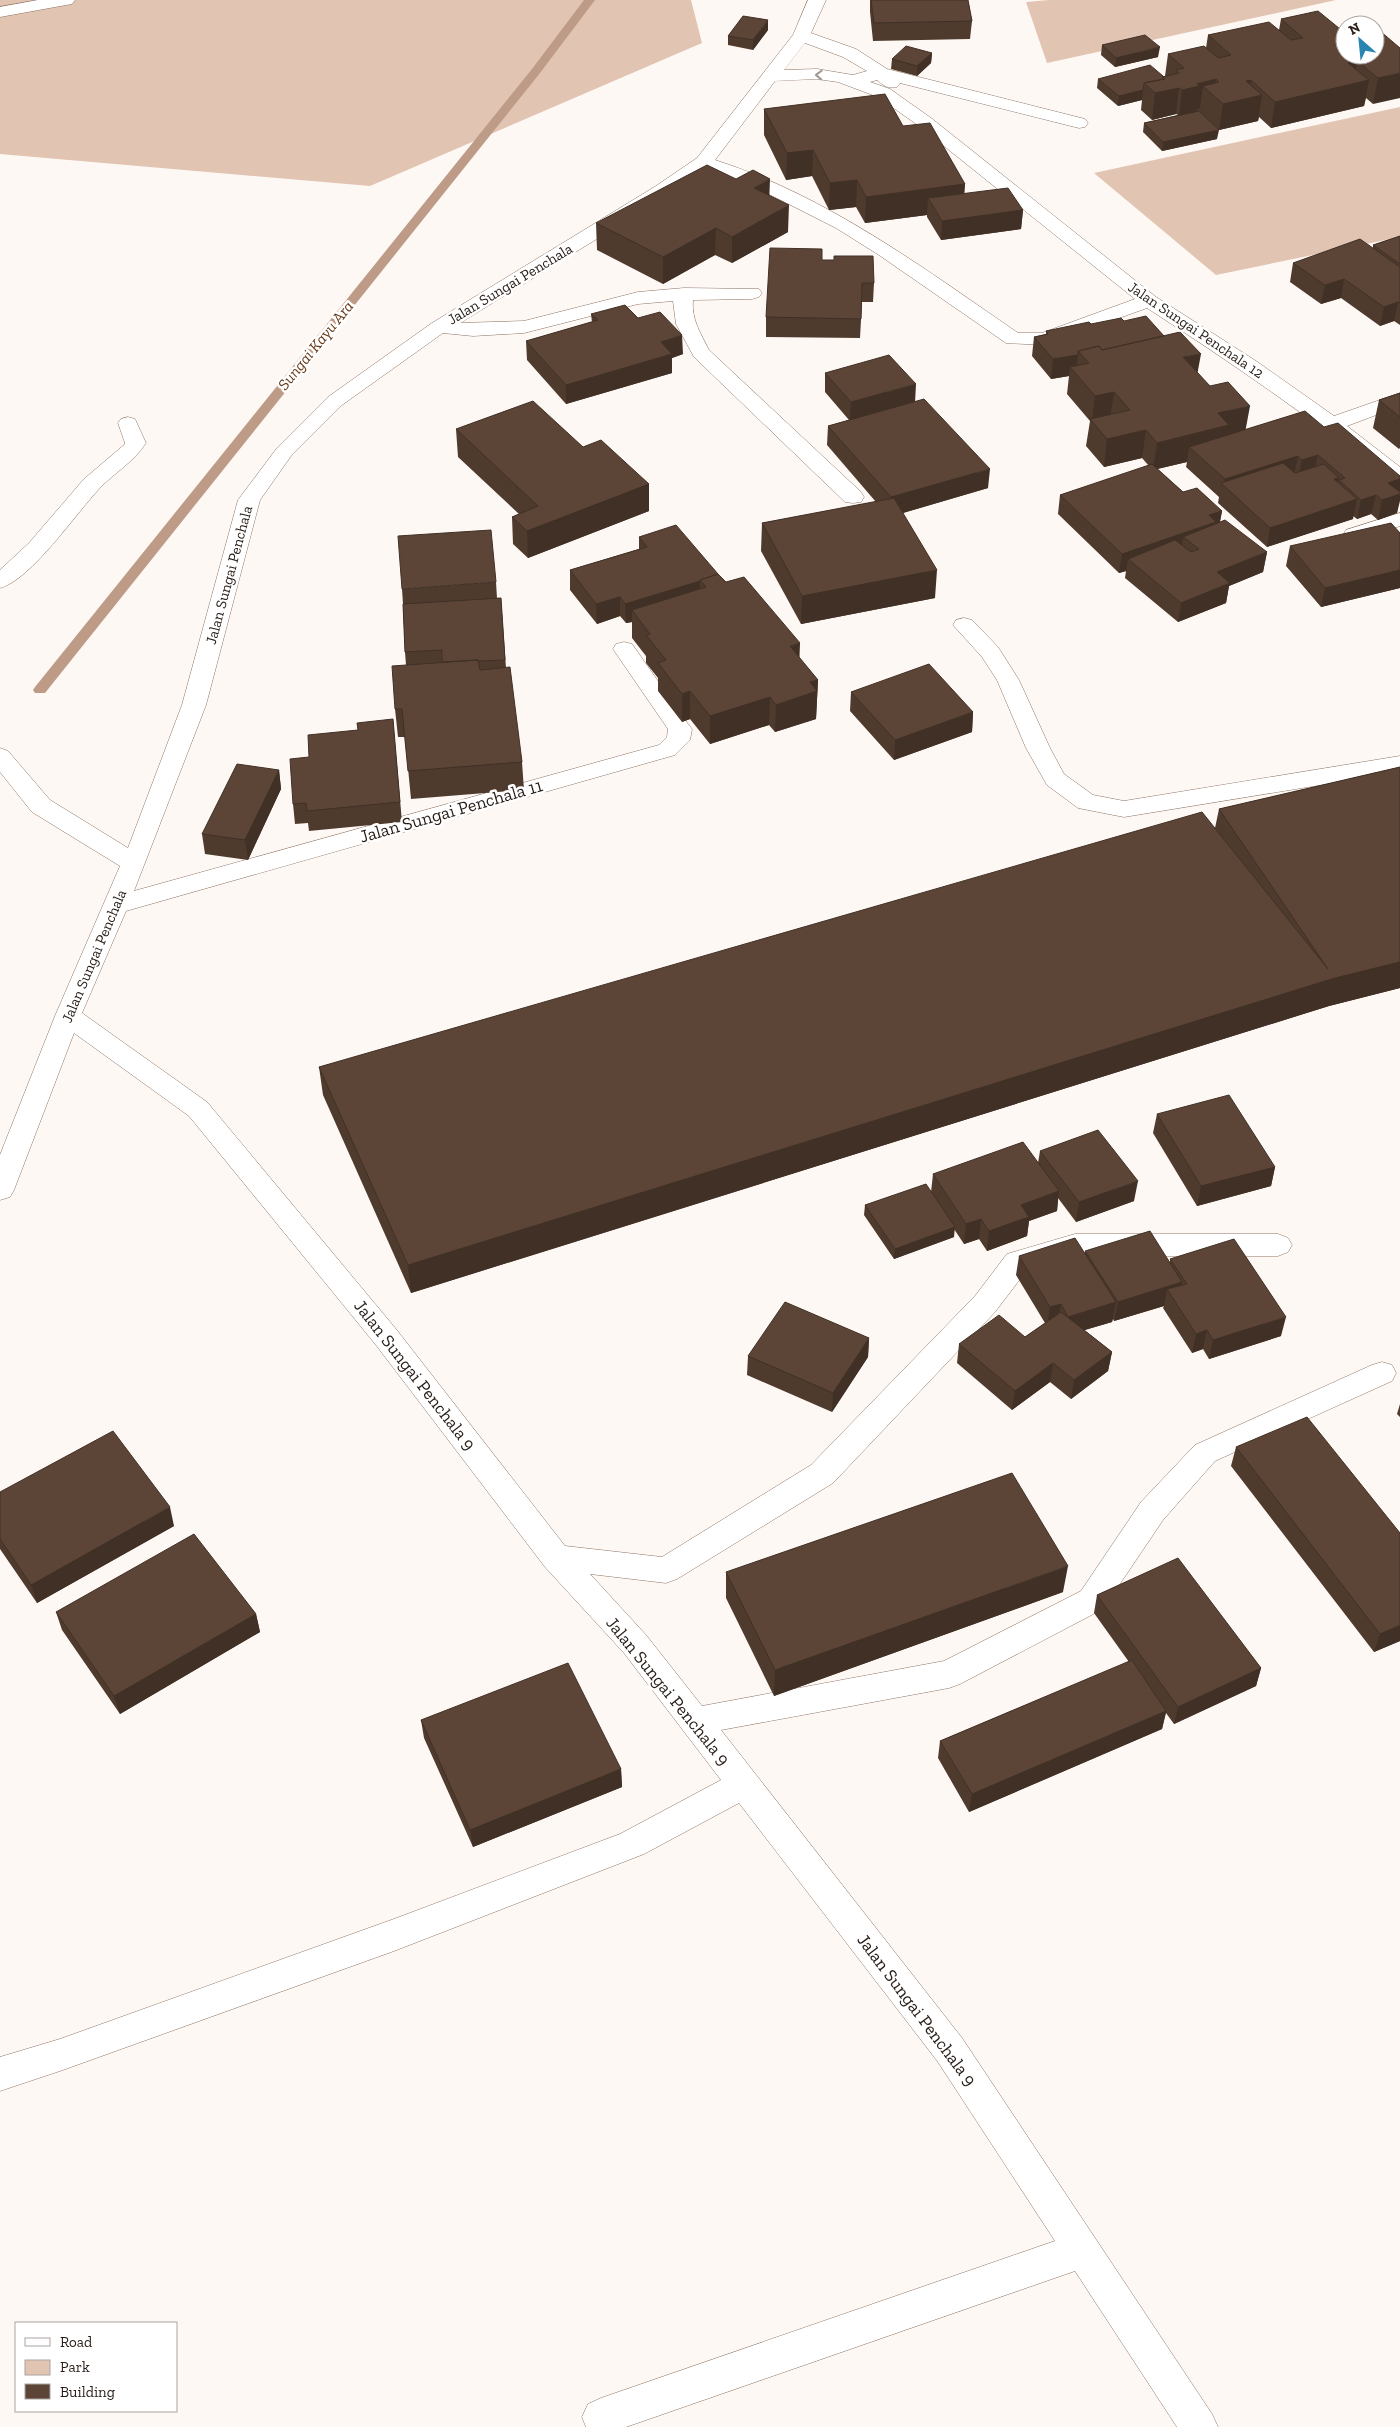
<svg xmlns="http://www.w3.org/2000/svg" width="1400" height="2427" font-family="'Zilla Slab',serif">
<rect width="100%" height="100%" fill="#fef8f5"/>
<path fill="#e1c4b2" d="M0,0H691L702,43L370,186L0,154Z
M1049,0H1336L1047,63L1026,2Z
M1400,107V237L1216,275L1094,173Z"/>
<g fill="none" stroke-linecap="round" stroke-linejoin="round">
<path fill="#be9b86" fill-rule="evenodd" d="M584,0H595L540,73L45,693H35L33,690L35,687L532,69Z"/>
<defs>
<path id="minor" d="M38,0H75L72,4L66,5L0,17V7Z
M808,0H826L811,33L856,49L887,69L1085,119L1088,123L1085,127L1079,128L900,83L897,87C888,89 884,86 877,80L870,82L890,89L931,118L1156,297L1256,361L1334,416L1400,393V406L1347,426L1400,467V483L1392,482C1313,419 1232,363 1147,308L1044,345L1006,343L879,255L836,228L743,181L706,169L670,194L460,323L524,321L638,292L684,288L759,289L762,293L759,297L752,299L693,300C691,319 701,334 709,350L861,492L864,497L861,502L853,503L845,502L694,357L676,324L673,301L638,304L524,333L473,336L443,333L342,405L291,456L260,500L206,705L134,891L659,745L667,737L668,729L613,649L616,644L624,642L632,644L688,724L692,729L690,740L675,755L126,911L82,1013L207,1102L396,1329L565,1546L662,1557L811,1465L975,1296L1007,1254L1075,1234H1278L1288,1238L1292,1245L1288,1252L1278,1256H1075L1027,1270L995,1312L833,1483L677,1579L666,1583L590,1574L646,1635L702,1706L944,1661L1081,1591L1141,1502L1195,1445L1372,1365L1382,1362L1392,1365L1396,1373L1392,1381L1215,1461L1163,1520L1103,1609L960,1684L949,1688L721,1730L962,2038L1212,2414L1218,2427H1177L1075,2271L626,2427H586L582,2417L588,2404L601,2398L1055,2241L938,2062L739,1803L644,1854L394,1951L60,2071L0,2091V2057L60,2039L394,1919L620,1834L721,1780L624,1653L545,1567L376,1345L189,1116L74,1033L14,1190L10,1197L0,1200V1155L55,1016L120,866L32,812L0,772V748L8,751L50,800L128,848L182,705L238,500L277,448L328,397L432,323L656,186L697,158L793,35ZM805,43L843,57L867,71L853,75L817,69L784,70ZM817,79L838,82L878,97L919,126L1135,299L1042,333H1018C922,267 827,196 715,160L775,81Z
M128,417L135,419L146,443C134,462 115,472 100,488C76,513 31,580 0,588V570L29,543L84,479L124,445L125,443L118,423L121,419Z
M1400,513V526L1354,542L1346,540L1343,535L1346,530Z
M964,618L972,620L998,647L1019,680L1050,748L1064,774L1093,795L1124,801L1400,756V772L1124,817L1078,808L1047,785L1026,748L997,680L982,657L953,625L956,620Z"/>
</defs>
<use href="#minor" stroke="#8d7464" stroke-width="1"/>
<use href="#minor" fill="#fff" fill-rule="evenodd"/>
</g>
<path fill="#4f3b2e" d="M870,0H968L972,21L970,39L873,41L870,12Z
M1281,19L1345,55L1400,48L1373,104L1366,98L1364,106L1271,128L1259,117L1258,121L1219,130L1216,127L1217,139L1162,151L1143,132L1144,123L1178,115L1176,114L1152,120L1141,110L1142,100L1118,106L1097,88L1098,79L1165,76L1168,54L1206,48L1208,35L1279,30Z
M768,30L753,50L728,45V36Z
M1102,45L1158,57L1115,67L1101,55Z
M932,53L931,63L917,76L891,69L892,59Z
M764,109L903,126L965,184L964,193L1023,210L1021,229L941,240L927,217V215L865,223L856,207L829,210L812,176L786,180L764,135Z
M769,195L788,232L732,263L715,255L663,284L597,250L596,223Z
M1400,236V325L1394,321L1380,326L1341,298L1321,304L1290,282L1293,263L1373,248V245Z
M822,260L874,283L873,302H862L860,338L766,337V317Z
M591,314L638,318L683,354L672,358V373L566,404L527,360L526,341L592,322Z
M1124,321L1198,373L1246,430L1324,427L1400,476V490L1397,513L1378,520L1371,514L1357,519L1353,516V519L1267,547L1218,503L1219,497L1186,467L1187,462L1157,469L1183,492L1222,511L1220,522L1267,552L1263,572L1229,586L1226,603L1178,622L1125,578L1126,571L1119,573L1058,514L1060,495L1149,466L1142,458L1104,467L1086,446L1090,421L1067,394L1069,376L1051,379L1032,356L1034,337L1046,334V331Z
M825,373L915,401L988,488L903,513L935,598L801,624L761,551L762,523L876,502L827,445L828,426L849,420L825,392Z
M1400,393V448L1399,449L1373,428L1379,400Z
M456,429L583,447L649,484V511L528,558L513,544L512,517L519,514L458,457Z
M1400,533V588L1321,607L1286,566L1290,546Z
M639,537L718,574L799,658L818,680L816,719L775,732L769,725L710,744L690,719L682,722L658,691V678L646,663V656L632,638V622L626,623L620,616L597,624L570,590V570L639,549Z
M496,582L497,598H501L506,668L522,762L524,790L411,799L405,737H398L395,709L406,665L405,652L403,604L402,589Z
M851,692L973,712L972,732L894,760L850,711Z
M393,719L402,822L309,831L308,823L295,824L293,804L309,757L358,730Z
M1400,767V988L1329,1006L411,1293L323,1095L319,1067L1215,828L1219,809Z
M279,770L281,789L248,860L205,854L202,834Z
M1157,1114L1275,1167L1271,1186L1197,1206L1153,1133Z
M1040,1151L1134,1201L1076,1222L1058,1198L1057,1211L1029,1221L1027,1236L987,1251L979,1239L964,1244L954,1229V1237L894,1259L864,1215L865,1205L931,1192L933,1174L1038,1163Z
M1085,1251L1170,1262V1259L1281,1336L1209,1359L1203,1349L1192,1353L1163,1308L1164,1306L1114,1321L1113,1319L1112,1322L1084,1330L1112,1352L1108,1371L1071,1399L1050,1382L1012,1410L957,1363L959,1344L1025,1337L1045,1323L1016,1275L1019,1256L1085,1253Z
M869,1338L868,1357L832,1412L747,1375L748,1356Z
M1400,1404V1417L1397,1414Z
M1236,1447L1400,1641L1374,1652L1231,1466Z
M0,1492L174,1526L37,1603L0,1549Z
M726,1572L1063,1592L774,1696L726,1598Z
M1097,1595L1261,1668L1256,1686L1174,1724L1166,1713L1162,1729L969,1812L938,1758L940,1741L1129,1662L1094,1613Z
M56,1612L256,1614L260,1632L120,1714L62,1630Z
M421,1720L621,1769L622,1787L473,1847L424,1738Z"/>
<path fill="#403026" d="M768,20V30L753,50V40Z
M1160,47L1158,57L1115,67L1116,58Z
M932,53L931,63L917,76V66Z
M1357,61L1353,84L1369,80L1364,106L1271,128L1275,102L1348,63Z
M1400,73V98L1373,104L1378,78Z
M1216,79L1214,95L1203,86L1200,108L1197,109V112L1179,116L1182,90L1197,84Z
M1251,80L1248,98L1262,95L1258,121L1219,130L1223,104L1246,81Z
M1179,88L1176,114L1152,120L1155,93Z
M1143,90L1142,100L1118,106L1119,96Z
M1219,130L1217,139L1162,151L1163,142Z
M813,150L812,176L786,180L787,153Z
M770,179L769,206L754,188Z
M857,180L856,207L829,210L830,183Z
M965,184L963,211L928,198L927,215L865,223L866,197Z
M789,205L788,232L732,263V237Z
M1023,210L1021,229L941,240L942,221Z
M716,228L715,255L663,284V257Z
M1344,279L1341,298L1321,304L1325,285Z
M1398,302L1394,321L1380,326L1384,307Z
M682,335L683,354L672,358V373L566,404V385L661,342Z
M1201,354L1196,381L1183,357Z
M1078,355L1076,373L1070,367L1069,376L1051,379L1053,359Z
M916,384L915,403L850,421L851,402Z
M1114,392L1110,419L1092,422L1095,396Z
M1250,406L1245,433L1189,447L1187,462L1153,470L1157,443L1218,413Z
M1146,430L1142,458L1104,467L1107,439Z
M1318,455L1314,474L1298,479L1302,460Z
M1298,456L1294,475L1224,486L1225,479Z
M990,469L988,488L889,517L891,497Z
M1339,478L1335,497L1334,479Z
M1400,479V490L1399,495L1400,494V501L1397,513L1378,520L1382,500L1388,483Z
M649,484V511L528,558L527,531Z
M1376,495L1371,514L1357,519L1361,500Z
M1357,499L1353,519L1267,547L1270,528Z
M1222,511L1218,531L1183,537L1181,552L1128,559L1126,571L1119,573L1122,554L1209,515Z
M1267,552L1263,572L1229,586L1226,603L1178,622L1181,603L1217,572Z
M937,570L935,598L801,624L802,596Z
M1400,570V588L1321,607L1325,588Z
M700,581V600L632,610V622L626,623L625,604Z
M620,597V616L597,624L596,604Z
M800,643L799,671L790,646Z
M818,680L816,719L775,732L776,705L810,682Z
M690,691V719L682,722V694Z
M770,697L769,725L710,744V716Z
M973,712L972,732L894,760L895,740Z
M279,770L281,789L248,860L245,840Z
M1400,962V988L1329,1006L411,1293L408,1265L1335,978Z
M1275,1167L1271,1186L1197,1206L1201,1186Z
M1138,1181L1134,1201L1076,1222L1079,1202Z
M1059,1191L1057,1211L1029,1221L1027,1236L987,1251L989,1231L1021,1205Z
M981,1219L979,1239L964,1244L966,1224Z
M955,1227L954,1237L894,1259L895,1249Z
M1182,1282L1178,1301L1167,1289L1164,1306L1114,1321L1118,1302Z
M1116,1302L1112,1322L1065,1336L1068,1317Z
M1061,1304L1058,1323L1047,1326L1050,1307Z
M1286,1317L1281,1336L1209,1359L1213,1340Z
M1207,1330L1203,1349L1192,1353L1196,1334Z
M869,1338L868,1357L832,1412L833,1393Z
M1112,1352L1108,1371L1071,1399L1074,1380Z
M1053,1363L1050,1382L1012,1410L1015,1391Z
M170,1507L174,1526L37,1603L31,1585Z
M1068,1566L1063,1592L774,1696L775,1670Z
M256,1614L260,1632L120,1714L114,1696Z
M1400,1625V1641L1374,1652L1380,1634Z
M1261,1668L1256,1686L1174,1724L1178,1707Z
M1166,1711L1162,1729L969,1812L972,1794Z
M621,1769L622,1787L473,1847L470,1830Z"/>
<path fill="#5c4536" stroke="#403026" d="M871,0H968L972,21L874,23Z
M1318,11L1345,33V55H1375V32L1380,31L1400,48V73L1378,78L1357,61L1348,63L1369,80L1275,102L1251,80L1246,81L1262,95L1223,104L1203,86L1219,82L1216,79L1197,84L1200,86L1182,90L1179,88L1155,93L1144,83L1165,79L1163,77L1179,73L1176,70L1184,68L1168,54L1204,46L1218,58L1231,55L1208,35L1269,22L1291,40L1303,38L1281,19Z
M743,16L768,20L753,40L728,36Z
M1145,35L1160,47L1116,58L1102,45Z
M906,46L932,53L917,66L892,59Z
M1150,65L1163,76V79L1144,83L1143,90L1119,96L1098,79Z
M885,94L903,126L930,123L965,184L866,197L857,180L830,183L813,150L787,153L764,109Z
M1199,111L1219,130L1163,142L1144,123Z
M707,165L736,179L753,170L770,179L754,188L789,205L732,237L716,228L663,257L596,223Z
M1008,188L1023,210L942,221L928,198Z
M1400,236V264L1373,245Z
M1360,239L1400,267V303L1398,302L1384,307L1344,279L1325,285L1293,263Z
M770,248L822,249V260H834V256H873L874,283H862L861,319L766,317Z
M625,305L638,318L660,312L682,335L661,342L672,354L566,385L526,341L598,320L591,314Z
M1146,316L1164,336L1102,350L1099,346L1078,351V355L1053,359L1034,337L1048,334L1046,331L1089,322L1091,324L1121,318L1124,321Z
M1180,332L1201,354L1183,357L1210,386L1228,382L1250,406L1218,413L1229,425L1157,443L1146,430L1107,439L1090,419L1130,410L1114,392L1095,396L1070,367L1089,363L1078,351L1099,346L1102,350Z
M889,355L916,384L851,402L825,373Z
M1400,393V417L1379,400Z
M924,399L990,469L891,497L828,426Z
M533,401L583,447L601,440L649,484L527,531L512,517L538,506L456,429Z
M1305,411L1324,427L1338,423L1400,476V479L1388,483L1400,492V494L1382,500L1376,495L1361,500L1339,480L1345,478L1318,455L1302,460L1298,456L1225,479L1189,447Z
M1283,463L1295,473L1324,464L1339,478L1334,479L1357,499L1270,528L1221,483Z
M1152,464L1183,492L1197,488L1222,511L1209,515L1216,522L1122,554L1060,495Z
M894,498L937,570L802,596L762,523Z
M1225,520L1267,552L1217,572L1230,583L1181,603L1128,559L1175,540L1191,552L1199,549L1183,537Z
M1391,523L1400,533V570L1325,588L1290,546Z
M676,525L718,574L700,580V581L625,604L620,597L596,604L570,570L647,547L639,537Z
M491,530L496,582L402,589L398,536Z
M718,574L726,582L744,577L800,643L790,646L818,680L810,682L817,691L776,705L770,697L710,716L690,691L682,694L658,663L666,660L646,635L650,634L632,610L706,587L700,580Z
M501,598L505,660L479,661L478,660L442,662V650L405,652L403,604Z
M478,660L480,670L510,667L522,762L408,771L402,709H395L392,666Z
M929,664L973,712L895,740L851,692Z
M393,719L400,802L307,811L306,803L293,804L290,759L309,757L308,735L358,730L357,723Z
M237,764L279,770L245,840L202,834Z
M1400,767V962L1335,978L408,1265L319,1067L1202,812L1328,969L1219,809Z
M1229,1095L1275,1167L1201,1186L1157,1114Z
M1098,1130L1138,1181L1079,1202L1040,1151Z
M1023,1142L1059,1191L1021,1205L1029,1217L989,1231L981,1219L966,1224L933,1174Z
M926,1184L955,1227L895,1249L865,1205Z
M1150,1231L1182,1282L1118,1302L1085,1251Z
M1075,1238L1116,1302L1068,1317L1061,1304L1050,1307L1019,1256Z
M1234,1239L1286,1317L1213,1340L1207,1330L1196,1334L1167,1289L1187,1284L1170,1259Z
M785,1302L869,1338L833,1393L748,1356Z
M1061,1312L1112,1352L1074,1380L1053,1363L1015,1391L959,1344L999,1315L1025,1337Z
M1307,1417L1400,1533V1625L1380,1634L1236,1447Z
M113,1431L170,1507L31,1585L0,1539V1492Z
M1012,1473L1068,1566L775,1670L726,1572Z
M194,1534L256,1614L114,1696L56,1612Z
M1178,1558L1261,1668L1178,1707L1097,1595Z
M1132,1660L1166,1711L972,1794L940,1741Z
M568,1663L621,1769L470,1830L421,1720Z"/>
<defs><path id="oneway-chevron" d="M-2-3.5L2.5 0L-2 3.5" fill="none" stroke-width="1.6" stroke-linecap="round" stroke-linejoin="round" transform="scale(1.25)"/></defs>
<use stroke="#9e9996" href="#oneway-chevron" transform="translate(819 75) rotate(-178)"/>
<g text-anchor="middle" stroke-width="5" stroke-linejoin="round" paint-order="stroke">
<g font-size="15" fill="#271c16" stroke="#fff">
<text transform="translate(510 284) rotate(-31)" y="5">Jalan Sungai Penchala</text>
<text transform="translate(1196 330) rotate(34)" y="5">Jalan Sungai Penchala 12</text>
<text transform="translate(229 575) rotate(-75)" y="5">Jalan Sungai Penchala</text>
<text transform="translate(94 956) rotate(-67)" y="5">Jalan Sungai Penchala</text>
</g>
<g font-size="16" font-style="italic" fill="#673916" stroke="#fff">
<text transform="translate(315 345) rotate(-51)" y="6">Sungai Kayu Ara</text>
</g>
<g font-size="18" fill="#271c16" stroke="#fff">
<text transform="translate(451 811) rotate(-16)" y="6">Jalan Sungai Penchala 11</text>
<text transform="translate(415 1375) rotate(52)" y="6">Jalan Sungai Penchala 9</text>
<text transform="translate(668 1691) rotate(51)" y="6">Jalan Sungai Penchala 9</text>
<text transform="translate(917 2010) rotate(53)" y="6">Jalan Sungai Penchala 9</text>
</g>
</g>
<rect x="15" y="2322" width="162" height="90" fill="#ffffff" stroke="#a9a4a2"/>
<rect x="25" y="2338" width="25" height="8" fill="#ffffff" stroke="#a9a4a2"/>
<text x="60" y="2347" font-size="15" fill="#271c16">Road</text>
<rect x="25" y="2360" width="25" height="15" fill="#e1c4b2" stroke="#a9a4a2"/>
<text x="60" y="2372" font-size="15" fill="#271c16">Park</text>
<rect x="25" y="2384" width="25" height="15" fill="#5c4536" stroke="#a9a4a2"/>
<text x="60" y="2397" font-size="15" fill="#271c16">Building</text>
<g transform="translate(1360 40) rotate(333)"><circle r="24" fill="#ffffff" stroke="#a9a4a2"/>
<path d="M0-4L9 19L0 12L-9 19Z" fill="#2885b2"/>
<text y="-8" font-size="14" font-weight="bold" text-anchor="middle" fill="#271c16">N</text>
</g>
</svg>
